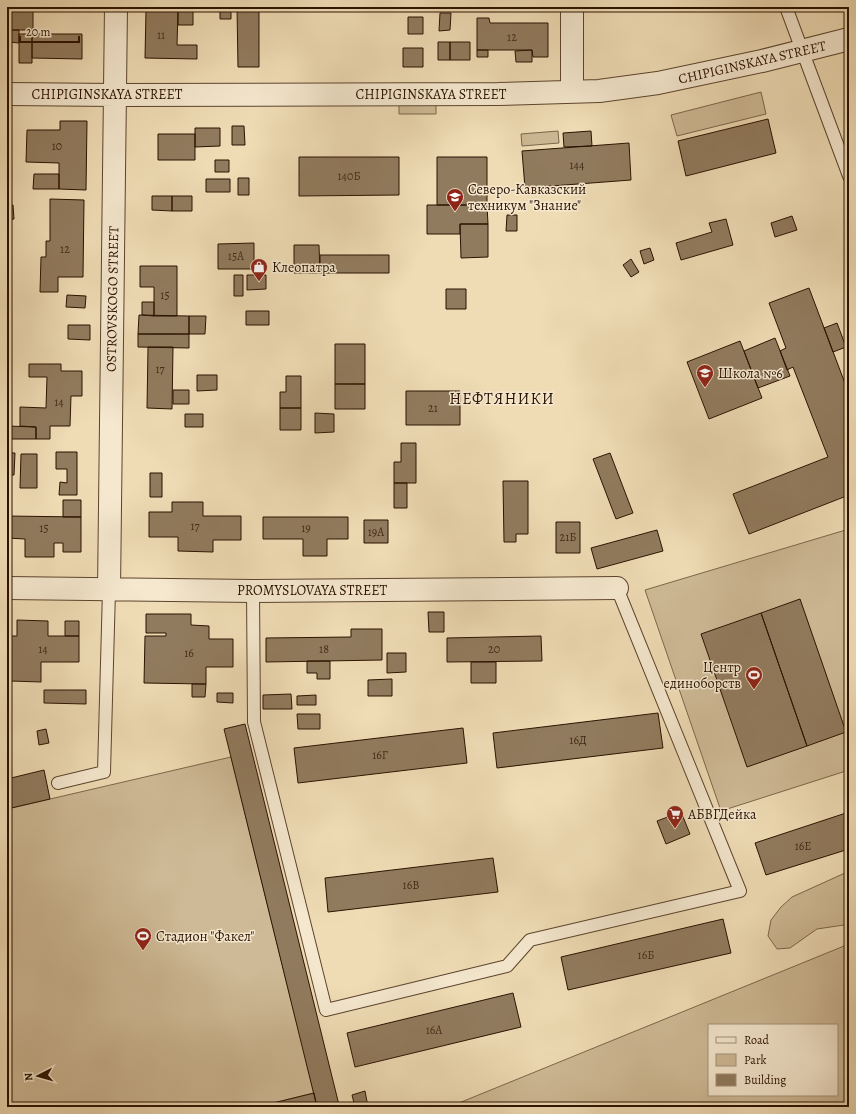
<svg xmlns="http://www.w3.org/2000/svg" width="856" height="1114" font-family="Alegreya,serif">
<rect width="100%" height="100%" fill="#efdcb5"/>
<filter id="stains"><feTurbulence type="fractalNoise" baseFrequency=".005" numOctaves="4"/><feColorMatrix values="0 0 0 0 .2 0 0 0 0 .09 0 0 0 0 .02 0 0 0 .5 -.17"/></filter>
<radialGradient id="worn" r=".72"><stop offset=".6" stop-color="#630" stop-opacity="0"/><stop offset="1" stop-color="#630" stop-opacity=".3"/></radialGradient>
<path fill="#ceba96" stroke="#7c664b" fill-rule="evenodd" d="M761,92L766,114L677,136L671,115Z
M399,102H436V114H399Z
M558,131L559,143L522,146L521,134Z
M849,529V770L721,811L645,590Z
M231,757L314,1093L257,1107H7V809Z
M849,872V923L844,925L817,929L790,948L777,949L768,936L771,920L781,907L792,897L845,873Z
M849,944V1107H449ZM709,1025H837V1095H709Z"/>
<path fill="#917b5e" stroke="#2b1200" d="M7,7H33V30H9V22H7Z
M55,7H78V11H55Z
M220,7H231V19H220Z
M237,7H259V67H238Z
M146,10H178L177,45H197V59L145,58Z
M178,10H193V25H178Z
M440,13H451L450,30L439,31Z
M408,17H423V34H408Z
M477,18H489L490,23H548V57H533L532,50H477Z
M9,30H19V43L9,42Z
M19,34H32V63H19Z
M32,34H82V59L32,58Z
M438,42H450V60H438Z
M450,42H470V60H450Z
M7,47H9V64H7Z
M403,48H423V67H403Z
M477,50H488V57H477Z
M532,50V62H516L515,51Z
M768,119L776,153L686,176L678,141Z
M60,121H87L86,190L59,189V163L26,162L27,130H60Z
M232,126H244L245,145H232Z
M195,128H220V146L195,147Z
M591,131L592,146L564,147L563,133Z
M158,134H195V160H158Z
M629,143L631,180L525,188L522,151Z
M299,157H399V195L299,196Z
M437,157H487V205H437Z
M215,160H229V172H215Z
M34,174H59V189H33Z
M238,178H249V195H238Z
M206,179H230V192H206Z
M152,196H172V211L152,210Z
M172,196H192V211H172Z
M50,199L84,200L83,277H58V292H40L41,257H46V241H50Z
M7,205H13L14,219L7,220Z
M427,205H487L488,224H460V234H427Z
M507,215H517V231H506Z
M792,216L797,230L775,237L771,223Z
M726,219L733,245L681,260L676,243L712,232L709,223Z
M460,224H488V257L461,258Z
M254,243V269H218V244Z
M294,245H319L320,273H294Z
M650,248L654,260L644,264L640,251Z
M320,255H389V273H320Z
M631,259L639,272L631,277L623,265Z
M140,266H177V316H154V287H140Z
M234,275H243V296H234Z
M247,275H266V289L247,290Z
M809,288L849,394V495L749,534L733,494L828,457L793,367L787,370L780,351L786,348L769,303Z
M446,289H466V309H446Z
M67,295L86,296L85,308L66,307Z
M142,302H154V316L142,315Z
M246,311H269V325H246Z
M139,315L189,316V334H138Z
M189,316H206L205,334H189Z
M837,323L846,347L833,352L824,328Z
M68,325H90V340L68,339Z
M138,334H189V348L138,347Z
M775,338L790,376L758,388L744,351Z
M740,341L762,398L709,419L687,362Z
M335,344H365V384H335Z
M148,347H173L172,409L147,408Z
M29,364H61V371H82V396H71L70,426H50V439H36V427L20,426V407L46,408L47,377H29Z
M197,375H217V390L197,391Z
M286,376H301V408H280V392H286Z
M335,384H365V409H335Z
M173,390H189V404H173Z
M406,391H460V425H406Z
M280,408H301V430H280Z
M315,413L334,414V432L315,433Z
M185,414H203V427H185Z
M7,426L36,427V439H7Z
M401,443H416V483H394V462H401Z
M56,452H77V495H59L60,482L67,483V469H56Z
M7,453H15L14,475H7Z
M610,453L633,513L616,519L593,459Z
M21,454H37V488H20Z
M150,473H162V497H150Z
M503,481H528V534H516V542H504Z
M394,483H407V508H394Z
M63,500H81V517H63Z
M172,502H203V516H241V540H213V552L178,551V537H149V512H172Z
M7,516L81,517V552H63V543H54V557H25V539L7,538Z
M263,517H348V539H327V556H303V539H263Z
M364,520H388V543H364Z
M556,522H580V553H556Z
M657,530L663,551L597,569L591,548Z
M800,599L846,732L807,746L761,613Z
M428,612H444V632H429Z
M761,613L807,746L747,767L701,634Z
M146,614H191V625L209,626V639H233V667H206V684L144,683L145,636H166V633H146Z
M17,620L48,621V636H79V662H41V682L11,681V661H7V636H17Z
M65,621H79V636H65Z
M351,629H382V660L266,662V638L351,637Z
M541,636L542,661L447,662V638Z
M387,653H406V672L387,673Z
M307,661H330V679H317V673H307Z
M471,662H496V683H471Z
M392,679V696H368V680Z
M192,684H206L205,697H192Z
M44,690H86V704L44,703Z
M217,693H233V703L217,702Z
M291,694L292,709H263V695Z
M316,695V705H297V696Z
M658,713L663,748L497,768L493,733Z
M297,714H320V729H298Z
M245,724L339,1105L333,1107H317L224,729Z
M463,728L467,763L298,783L294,748Z
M46,729L49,743L39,745L37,731Z
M44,770L50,799L7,809V779Z
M681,812L690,834L666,844L657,821Z
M849,812V849L766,875L755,843Z
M493,858L498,892L328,912L325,878Z
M723,919L731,953L568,990L561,957Z
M513,993L521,1027L355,1067L347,1033Z
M365,1091L368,1107H355L352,1095Z
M314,1093L317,1107H257Z"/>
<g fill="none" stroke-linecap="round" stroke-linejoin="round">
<defs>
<path id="service" d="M786,7L849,176
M253,591L254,722L326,1010L507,966L530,940L740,891L617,588
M58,783L104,772L109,590"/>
<path id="minor" d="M572,7V92
M7,94L115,95L498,94L599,91L658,83L762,61L849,39
M7,588L253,591L617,588
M109,590L116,7"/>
</defs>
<use href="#service" stroke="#5c442d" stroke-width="14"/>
<use href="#minor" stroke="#5c442d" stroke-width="24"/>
<use href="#service" stroke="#f5e8cf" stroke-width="12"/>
<use href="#minor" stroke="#f5e8cf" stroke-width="22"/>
</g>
<defs>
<symbol id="university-pin" viewBox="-11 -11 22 30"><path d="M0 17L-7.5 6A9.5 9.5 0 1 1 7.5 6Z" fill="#8f2418" stroke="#f5e8cf"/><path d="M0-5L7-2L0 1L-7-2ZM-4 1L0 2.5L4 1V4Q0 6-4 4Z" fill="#fff"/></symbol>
<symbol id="shop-pin" viewBox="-11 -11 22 30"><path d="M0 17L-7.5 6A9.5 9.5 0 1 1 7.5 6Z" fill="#8f2418" stroke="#f5e8cf"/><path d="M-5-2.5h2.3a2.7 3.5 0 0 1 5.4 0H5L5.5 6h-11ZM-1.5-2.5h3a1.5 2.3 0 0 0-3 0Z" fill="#fff"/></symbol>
<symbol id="school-pin" viewBox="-11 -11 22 30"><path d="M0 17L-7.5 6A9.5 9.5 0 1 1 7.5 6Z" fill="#8f2418" stroke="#f5e8cf"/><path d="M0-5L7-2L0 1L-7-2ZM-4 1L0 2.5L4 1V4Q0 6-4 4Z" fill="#fff"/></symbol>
<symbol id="stadium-pin" viewBox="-11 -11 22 30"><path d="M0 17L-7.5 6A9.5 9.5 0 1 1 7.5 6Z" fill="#8f2418" stroke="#f5e8cf"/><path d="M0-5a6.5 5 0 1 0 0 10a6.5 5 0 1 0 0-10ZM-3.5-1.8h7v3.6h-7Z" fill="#fff"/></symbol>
<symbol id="supermarket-pin" viewBox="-11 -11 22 30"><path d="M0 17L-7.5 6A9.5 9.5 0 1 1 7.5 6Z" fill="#8f2418" stroke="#f5e8cf"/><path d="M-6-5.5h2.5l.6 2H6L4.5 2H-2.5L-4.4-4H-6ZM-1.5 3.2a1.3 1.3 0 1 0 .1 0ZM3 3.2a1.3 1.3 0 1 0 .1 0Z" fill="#fff"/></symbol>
</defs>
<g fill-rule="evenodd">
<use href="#university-pin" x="445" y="187" width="20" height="27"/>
<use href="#shop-pin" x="249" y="257" width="20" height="27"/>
<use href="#school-pin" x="695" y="363" width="20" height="27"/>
<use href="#stadium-pin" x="744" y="665" width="20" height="27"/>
<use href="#supermarket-pin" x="665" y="804" width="20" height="27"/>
<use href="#stadium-pin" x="133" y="926" width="20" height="27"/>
</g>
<g text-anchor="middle" stroke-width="3" stroke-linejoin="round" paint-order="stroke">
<g font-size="12" fill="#442c18">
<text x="161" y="39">11</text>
<text x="512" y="41">12</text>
<text x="57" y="150">10</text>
<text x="577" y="169">144</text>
<text x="349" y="180">140Б</text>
<text x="65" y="253">12</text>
<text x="236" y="260">15А</text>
<text x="165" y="299">15</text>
<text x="160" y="373">17</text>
<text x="59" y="406">14</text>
<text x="433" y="412">21</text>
<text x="195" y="530">17</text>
<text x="44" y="532">15</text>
<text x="306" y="532">19</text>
<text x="376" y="536">19А</text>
<text x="568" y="541">21Б</text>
<text x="43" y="653">14</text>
<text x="324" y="653">18</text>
<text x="494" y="653">20</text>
<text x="189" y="657">16</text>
<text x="578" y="744">16Д</text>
<text x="380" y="759">16Г</text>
<text x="803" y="850">16Е</text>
<text x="411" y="889">16В</text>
<text x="646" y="959">16Б</text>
<text x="434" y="1034">16А</text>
</g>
<g font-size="14" fill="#2b1200" stroke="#f5e8cf">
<text transform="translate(752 62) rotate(-13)" y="5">CHIPIGINSKAYA STREET</text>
<text x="107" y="99">CHIPIGINSKAYA STREET</text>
<text x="431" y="99">CHIPIGINSKAYA STREET</text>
<text transform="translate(112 299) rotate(-89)" y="5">OSTROVSKOGO STREET</text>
<text x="312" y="595">PROMYSLOVAYA STREET</text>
</g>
<g font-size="14" fill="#2b1200" stroke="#f5e8cf" text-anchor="start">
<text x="468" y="194">Северо-Кавказский<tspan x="468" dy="16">техникум "Знание"</tspan></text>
<text x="272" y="272">Клеопатра</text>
<text x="718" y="378">Школа №6</text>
<text x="741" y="672" text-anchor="end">Центр<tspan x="741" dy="16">единоборств</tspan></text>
<text x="688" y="819">АБВГДейка</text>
<text x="156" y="941">Стадион "Факел"</text>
</g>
<g font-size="16" letter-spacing="1" fill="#2b1200" stroke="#f5e8cf">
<text x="502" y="404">НЕФТЯНИКИ</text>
</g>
</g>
<rect width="856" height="1114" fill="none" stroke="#efdcb5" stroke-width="24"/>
<rect x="8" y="8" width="840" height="1098" fill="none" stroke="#2b1200" stroke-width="2"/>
<rect x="12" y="12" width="832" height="1090" fill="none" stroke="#2b1200"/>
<rect x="708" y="1024" width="130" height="72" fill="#f5e8cf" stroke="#a4927c"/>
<rect x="716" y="1037" width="20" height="6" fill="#f5e8cf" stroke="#a4927c"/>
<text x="744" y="1044" font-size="12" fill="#2b1200">Road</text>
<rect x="716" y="1054" width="20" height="12" fill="#ceba96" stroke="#a4927c"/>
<text x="744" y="1064" font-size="12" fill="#2b1200">Park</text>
<rect x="716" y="1074" width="20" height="12" fill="#917b5e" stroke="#a4927c"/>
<text x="744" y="1084" font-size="12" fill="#2b1200">Building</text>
<g transform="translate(38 1076) rotate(264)" stroke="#f5e8cf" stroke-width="3" paint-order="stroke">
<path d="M0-3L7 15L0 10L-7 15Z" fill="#2b1200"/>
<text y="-6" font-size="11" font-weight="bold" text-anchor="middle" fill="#2b1200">N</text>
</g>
<path d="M20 36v6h59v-6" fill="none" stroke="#2b1200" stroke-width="2"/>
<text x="26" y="36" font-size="12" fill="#2b1200" stroke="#f5e8cf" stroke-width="3" paint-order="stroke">20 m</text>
<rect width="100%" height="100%" filter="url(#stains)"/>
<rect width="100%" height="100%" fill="url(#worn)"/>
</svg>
